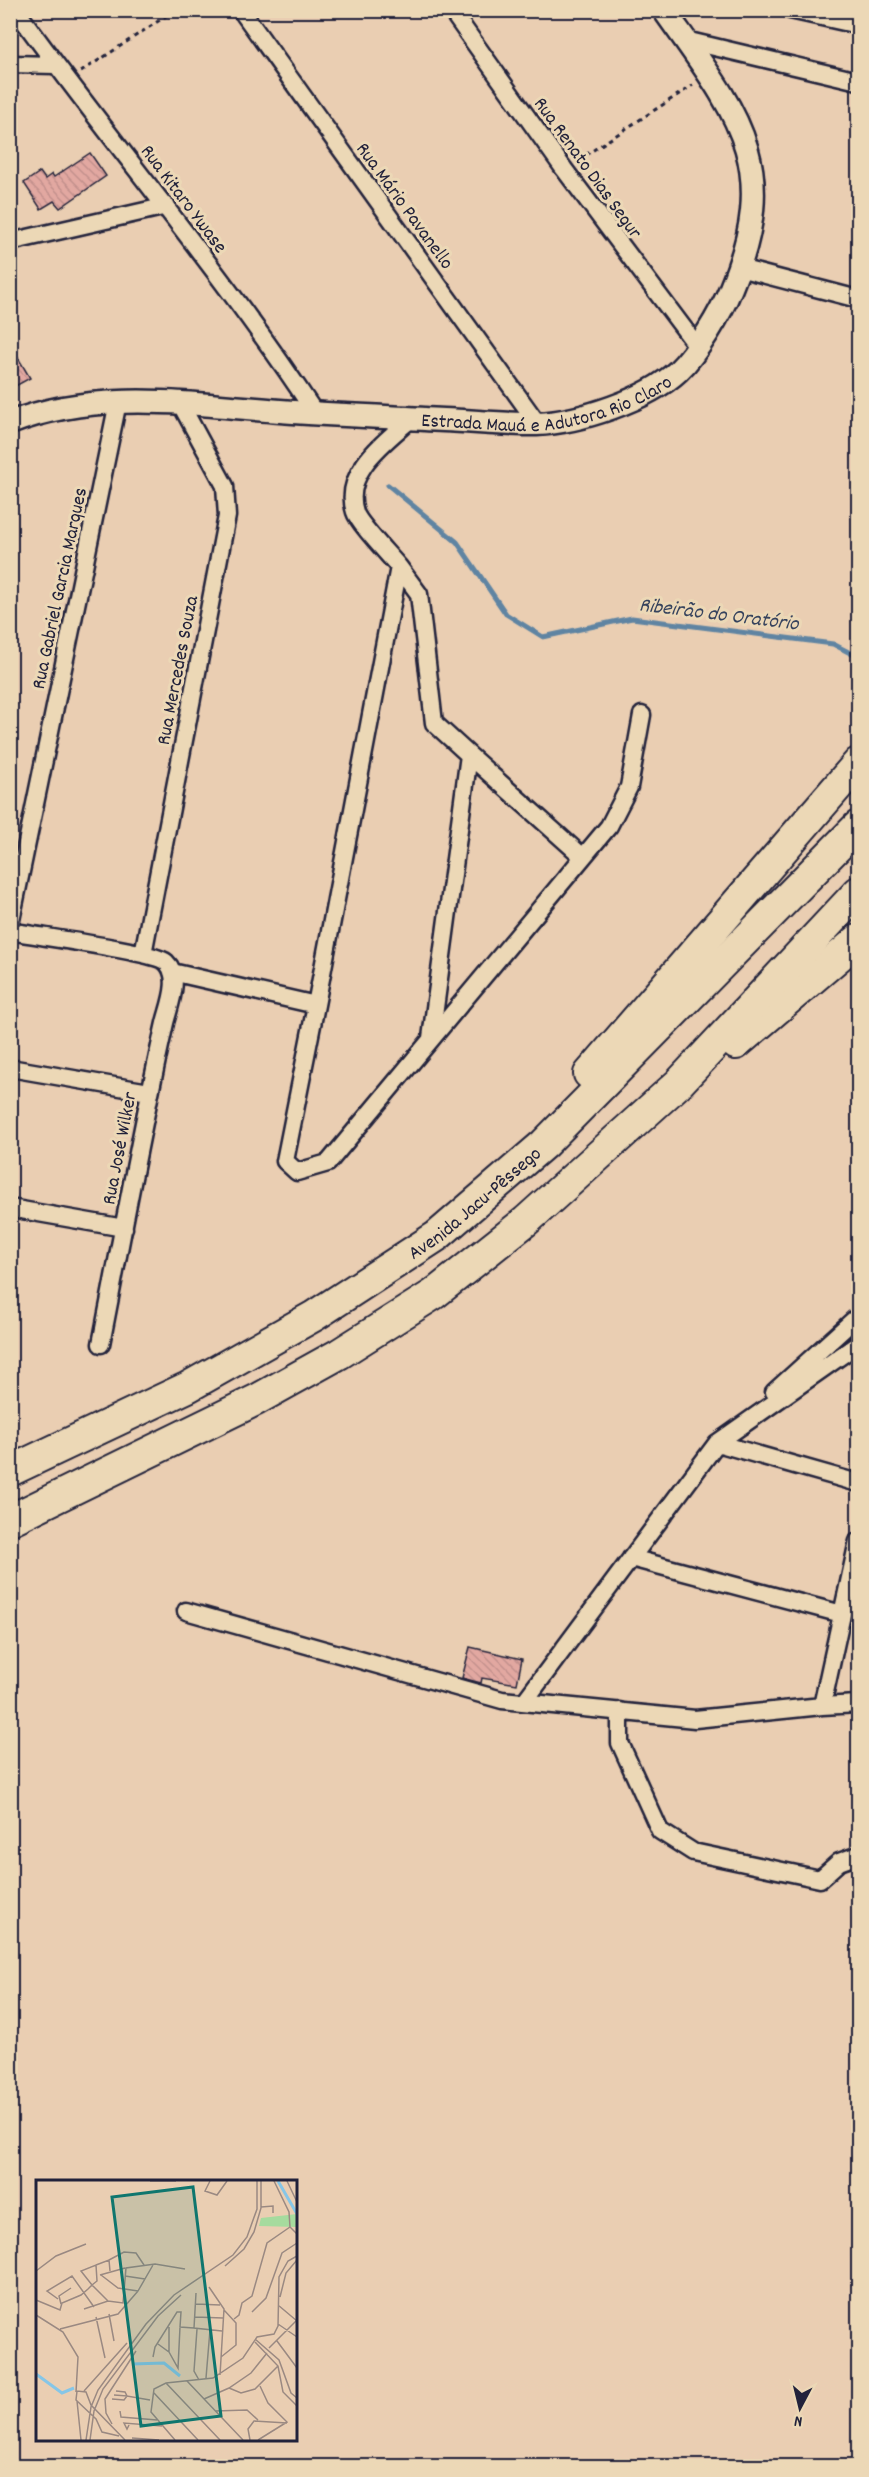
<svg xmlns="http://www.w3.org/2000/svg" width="869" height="2477" font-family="Dekko,sans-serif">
<defs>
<pattern id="building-back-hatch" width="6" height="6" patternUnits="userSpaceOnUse" patternTransform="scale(1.5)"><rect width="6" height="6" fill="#e2a8a1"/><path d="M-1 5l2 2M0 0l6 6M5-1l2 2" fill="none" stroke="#c2908c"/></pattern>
</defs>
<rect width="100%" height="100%" fill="#eaceb2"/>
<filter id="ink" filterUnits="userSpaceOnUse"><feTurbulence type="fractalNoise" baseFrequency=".0167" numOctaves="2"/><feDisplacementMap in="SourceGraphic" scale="12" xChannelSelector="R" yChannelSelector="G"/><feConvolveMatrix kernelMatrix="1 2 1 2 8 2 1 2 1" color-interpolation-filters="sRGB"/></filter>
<g filter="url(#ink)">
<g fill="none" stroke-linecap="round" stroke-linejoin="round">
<path stroke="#5e84a2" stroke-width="5" d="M388,485L457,542L506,614L543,637L632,618L833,644L858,657"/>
</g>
<path fill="url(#building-back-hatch)" stroke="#22223b" stroke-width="1.5" d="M90,153L106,176L60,208L54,201L41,209L24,183L40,172L45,179L52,174L54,177Z
M10,344L30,378L10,389Z
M470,1647L522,1659L517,1684L482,1678L481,1683L462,1678Z"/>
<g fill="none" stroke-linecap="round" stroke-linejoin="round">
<defs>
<path id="street" d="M16,10C114,146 223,273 315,413
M241,10L538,424
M451,10L564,169L697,346
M790,10L858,25
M685,40L858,81
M10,64L55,65
M10,242L167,206
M739,268L858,299
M399,567C390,556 358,523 355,512C342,472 385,442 412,418
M10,925L118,402
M10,931C35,936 153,951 166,962C182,977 169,1006 165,1023C141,1130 122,1237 101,1344
M143,954L227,516L225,486L180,403
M172,972L316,1005L285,1161L297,1172L328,1163L609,826L629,787L642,715
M316,1005L399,567L419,594L434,723L469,755
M431,1038L469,755L583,857
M10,1068L149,1092
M10,1208L124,1228
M774,1392L858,1316
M717,1443L858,1483
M631,1558L842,1614
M186,1611L502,1700L695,1719L822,1706L858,1541
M524,1702L717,1443L858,1344
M822,1706L858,1704
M620,1711V1743L660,1831L693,1852L820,1879L839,1862L858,1855"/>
<g id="secondary">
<path id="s1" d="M10,423C96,389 191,404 280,411C335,415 389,417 444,420C474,421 506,425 537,424C579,422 647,400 678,371C697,353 721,313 731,288C783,162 735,111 664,10"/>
</g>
<g id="highway">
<path d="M736,1044L858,940"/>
<path d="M589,1074L858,763"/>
<path id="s2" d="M10,1471L188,1387L314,1316L437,1236L544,1144L858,826"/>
<path d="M10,1520L256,1400L339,1354L434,1294L526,1221L679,1083L858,892"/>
</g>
</defs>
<use href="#street" stroke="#22223b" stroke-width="21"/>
<use href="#secondary" stroke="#22223b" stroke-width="27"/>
<use href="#highway" stroke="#22223b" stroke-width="34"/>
<path stroke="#22223b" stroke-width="3" stroke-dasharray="4.5 4.5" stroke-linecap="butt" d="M81,72L175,10
M578,160L693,85"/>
<use href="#street" stroke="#ecd8b6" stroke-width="16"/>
<use href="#secondary" stroke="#ecd8b6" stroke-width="22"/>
<use href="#highway" stroke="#ecd8b6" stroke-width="30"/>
</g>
</g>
<g text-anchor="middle" stroke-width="6" stroke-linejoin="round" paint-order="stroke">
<g font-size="20" fill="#22223b" stroke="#ecd8b6">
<text transform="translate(589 167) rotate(54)" y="7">Rua Renato Dias Segur</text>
<text transform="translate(185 198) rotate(53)" y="7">Rua Kitaro Ywase</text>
<text transform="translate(406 205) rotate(54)" y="7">Rua Mário Pavanello</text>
<text dy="7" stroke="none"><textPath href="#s1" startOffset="543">Estrada Mauá e Adutora Rio Claro</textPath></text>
<text transform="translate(58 588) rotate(-78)" y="7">Rua Gabriel Garcia Marques</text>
<text transform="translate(176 670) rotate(-79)" y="7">Rua Mercedes Souza</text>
<text transform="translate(118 1148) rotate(-79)" y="7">Rua José Wilker</text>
<text dy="7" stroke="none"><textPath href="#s2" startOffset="538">Avenida Jacu-Pêssego</textPath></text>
</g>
<g font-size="21" font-style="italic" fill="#36435d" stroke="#ecd8b6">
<text transform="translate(719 613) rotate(7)" y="7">Ribeirão do Oratório</text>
</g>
</g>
<g transform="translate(36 2180)">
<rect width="261" height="261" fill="#eaceb2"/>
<path d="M261,34V47L223,46L225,38Z" fill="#a6db9e"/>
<path fill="none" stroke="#86c6e7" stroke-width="3" d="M242,1L261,34M96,184L128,183L144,196M0,194L26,213L38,208"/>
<path fill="none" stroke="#9a8982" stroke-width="1.5" d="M114,1H140M174,1L169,11L181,15L191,1M238,1L253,32L254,47L261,54M251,1L261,22M225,27L237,26V33M73,80L88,72L100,73L108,85M60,85L73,80L74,91M189,86L208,69L218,52L225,28V1M0,91L20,76L50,64M64,95L89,88M65,95L82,108L102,111M89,96L109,99M173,107L188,129L184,195M102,111L117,85M160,113L158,148L186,151M244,117L250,93L261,80M22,119L11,111L36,96L58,127M0,120L24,130L26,123L45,115L52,109L56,105L61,101L60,85L45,91L56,105L72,121M25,124L23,116L35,108M160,124L184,125M242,125L261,141M48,129L72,121L87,123L90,88L119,84L149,89M216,132L230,118L246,73L261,63M73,134L78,161M0,135L27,152L42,177L40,212M60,137L69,178M159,137L187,138M198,139L203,135L206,123L216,116L231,63L254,47M242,144L261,157M24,149L82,134L102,111M161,149L158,191L163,200M219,159L243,180L255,213L261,218M241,161L261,188M219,162L242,186L247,212L261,226M122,164L133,172V147M233,168L260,141M133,172L142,188L144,147M117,177L119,167L141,132H145L144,147L158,148M185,177L200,165V143L188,130M170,198L174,150M151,201L207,260M130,203L184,260M193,208L205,213L219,209L242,186M48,211L91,163M118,213L162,260M78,215L91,216L89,212L80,211M76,219L88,220L91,216L114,220M168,219L193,208L215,193L231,173M41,221L45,260M84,231L85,237L121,240M179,231L211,230L222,240M76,244L70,233L69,219L100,171M93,245L91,249L88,243L126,246M83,256L66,252L60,239L40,220L41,211L50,212L55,225L89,260M96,258L123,260M50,260L55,227L62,210L110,144L138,115L197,75L211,57L221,29V1M54,260L58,231L67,209L122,136L145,115M139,260L115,232L118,209L130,203L177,198L207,178L221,157L238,154L242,146L243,97L252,81L261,76M214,260L212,249L218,241L251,243M222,260L251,242L232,223L224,206"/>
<path fill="#0f766e" fill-opacity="0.15" stroke="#0f766e" stroke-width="3" d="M157,7L185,236L105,246L76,17Z"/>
<rect width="261" height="261" fill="none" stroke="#22223b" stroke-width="3"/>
</g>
<rect width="869" height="2477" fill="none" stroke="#ecd8b6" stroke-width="36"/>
<rect x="18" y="18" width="833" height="2441" fill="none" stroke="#22223b" stroke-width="2" filter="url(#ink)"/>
<g transform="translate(800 2408) rotate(187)" stroke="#ecd8b6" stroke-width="4.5" paint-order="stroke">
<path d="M0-4.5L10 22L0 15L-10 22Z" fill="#22223b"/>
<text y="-9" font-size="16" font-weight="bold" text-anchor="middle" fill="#22223b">N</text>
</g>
</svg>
